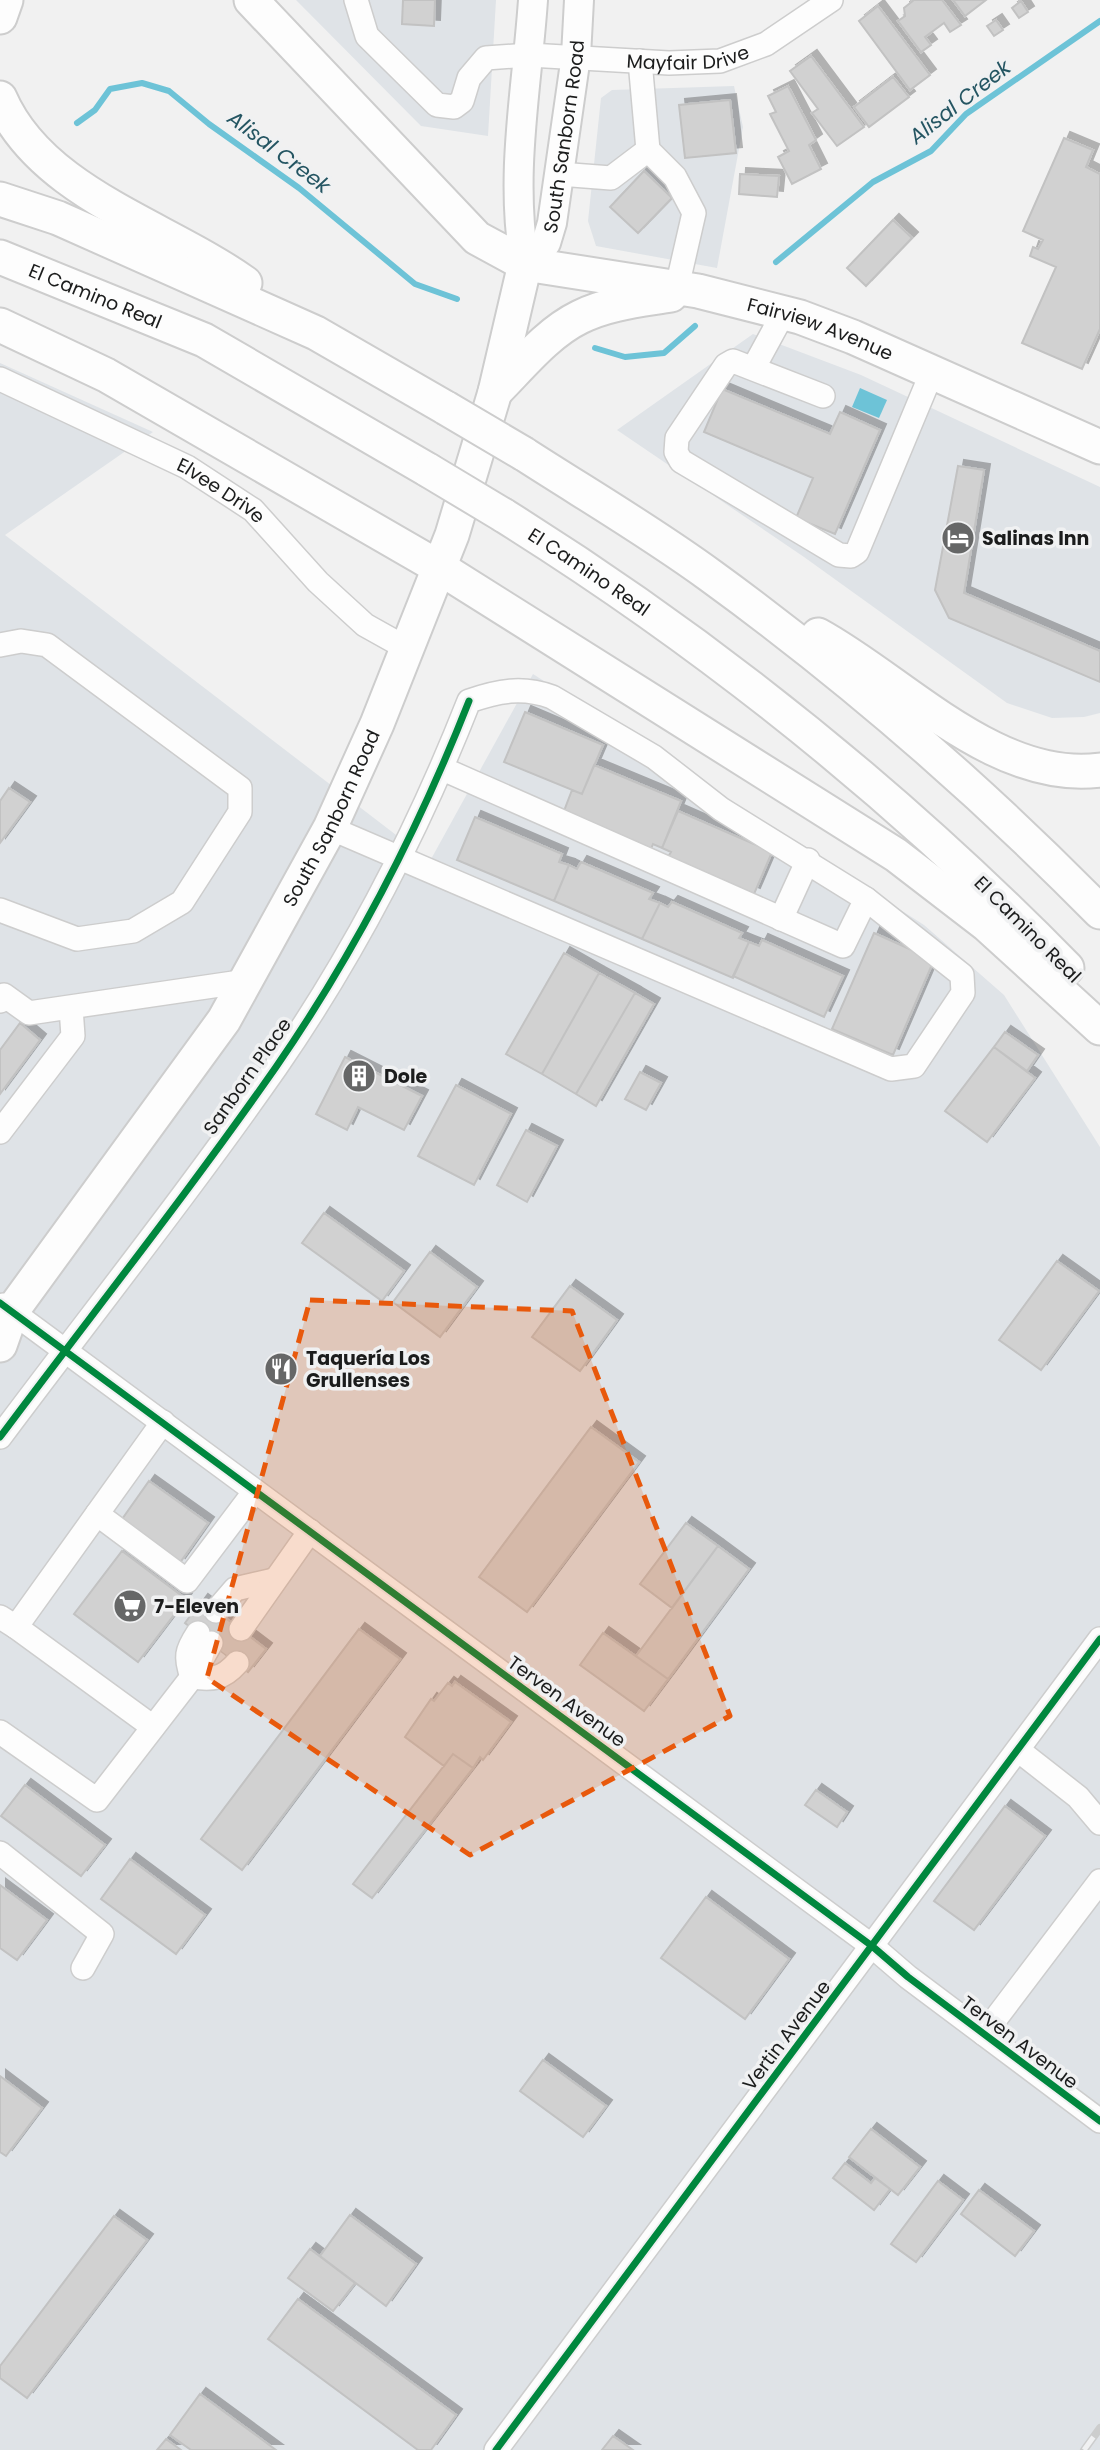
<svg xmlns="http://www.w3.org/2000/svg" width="1100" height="2450" font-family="Poppins,sans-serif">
<defs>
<filter id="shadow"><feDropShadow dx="6" dy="-6" stdDeviation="0" flood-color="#0004"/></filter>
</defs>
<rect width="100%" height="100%" fill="#f1f1f1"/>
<path fill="#dfe3e7" d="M296,0H496L488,136L421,126Z
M734,86L743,127L717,268L596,246L588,221L601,98L612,90Z
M753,334L861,375L1100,487V713L1084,717L1052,718L1007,703L804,557L617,430Z
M0,363L153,432L5,535L430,861L533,674L924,925L1004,995L1100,1147V2450H0Z"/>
<path fill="#6dc3d7" d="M860,388L887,400L879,418L852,407Z"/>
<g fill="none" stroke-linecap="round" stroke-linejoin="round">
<path stroke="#6dc3d7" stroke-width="6" d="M77,123L95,110L110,89L142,83L169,91L209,124L299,188L415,284L457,299
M776,262L873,182L931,151L966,114L1100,21
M595,348L625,357L664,353L695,326"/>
</g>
<path fill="#d1d1d1" stroke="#c2c2c2" stroke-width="2" filter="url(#shadow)" d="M403,0H435L434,26L402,24Z
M914,0H942L961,25L950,32L944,23L925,37L931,45L921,52L898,21L905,16L904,8Z
M953,0H986L965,16Z
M1021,1L1028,12L1019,18L1012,8Z
M878,6L930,75L910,90L859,21Z
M996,20L1003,30L994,36L987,26Z
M811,56L864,127L837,146L812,113L818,109L790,71Z
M893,77L909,97L869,127L854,107Z
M788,86L816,140L809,145L821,169L792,184L778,157L789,151L770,114L776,112L768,96Z
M730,100L736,153L685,158L679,105Z
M1064,138L1093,150L1086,167L1100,174V329L1082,369L1022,343L1056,267L1030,256L1033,247L1038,249L1043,240L1023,231Z
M644,171L672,198L638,233L610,207Z
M740,174L779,176L777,197L739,194Z
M893,220L912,238L866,286L847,268Z
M722,389L830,434L840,412L880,430L835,534L796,518L813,478L704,432Z
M958,466L984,470L964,593L1100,651V682L949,618L935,590Z
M525,712L603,745L582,794L504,762Z
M594,765L681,801L662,848L653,844L651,849L564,811L572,790L582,794Z
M9,788L30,802L0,843V801Z
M678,811L772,852L754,894L668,857L671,852L662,848Z
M475,817L562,854L559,862L569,865L554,901L457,860Z
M581,862L653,893L649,899L660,903L642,939L554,901L569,865L577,869Z
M672,902L742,933L739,938L749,942L733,978L642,939L660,903L668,907Z
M874,933L934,960L893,1055L832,1029Z
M762,940L843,976L824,1017L733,976L749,942L759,946Z
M564,953L599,973L542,1074L506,1054Z
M599,973L635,993L576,1094L542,1074Z
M635,993L654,1004L596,1106L576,1094Z
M20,1023L40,1040L0,1094V1050Z
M1005,1032L1038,1055L1027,1071L994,1047Z
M994,1047L1035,1078L987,1142L945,1111Z
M345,1057L422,1096L404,1130L358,1107L347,1130L316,1114Z
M640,1072L661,1083L646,1110L625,1099Z
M456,1085L511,1114L474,1185L418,1156Z
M526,1130L557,1146L527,1202L497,1185Z
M324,1213L404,1271L382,1301L302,1243Z
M430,1252L477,1287L440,1337L393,1302Z
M1057,1261L1099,1291L1041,1370L999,1340Z
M570,1286L617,1320L580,1371L532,1337Z
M591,1427L639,1462L527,1612L479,1577Z
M149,1481L208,1523L179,1564L120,1522Z
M686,1523L718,1546L672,1608L640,1584Z
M718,1546L749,1569L668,1679L636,1656Z
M122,1551L186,1599L138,1662L74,1614Z
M202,1600L266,1649L248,1672L185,1623Z
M359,1629L400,1659L242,1870L201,1839Z
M603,1633L668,1679L644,1711L580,1665Z
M455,1682L511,1722L483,1760L480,1757L473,1768L453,1754L444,1766L405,1737L431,1699L434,1701L448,1683L452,1686Z
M453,1754L473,1768L372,1898L353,1884Z
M25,1785L105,1845L81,1876L1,1816Z
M816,1790L847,1812L837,1827L805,1805Z
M1005,1806L1045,1836L974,1930L934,1901Z
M130,1859L205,1915L176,1954L101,1899Z
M0,1885L47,1920L17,1960L0,1948Z
M706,1897L789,1959L745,2019L661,1958Z
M543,2060L606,2106L583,2137L520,2091Z
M0,2076L42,2108L6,2156L0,2152Z
M871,2129L920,2167L898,2195L849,2157Z
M845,2163L871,2183L875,2178L890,2189L874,2210L833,2178Z
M938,2181L963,2200L916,2262L891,2244Z
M979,2190L1034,2231L1015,2256L961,2214Z
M350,2215L416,2264L386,2306L320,2256Z
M114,2216L147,2240L27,2398L0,2378V2366Z
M310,2249L355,2283L333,2311L288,2278Z
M298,2299L456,2415L431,2450H418L268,2339Z
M200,2394L276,2450H191L170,2435Z
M613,2436L633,2450H602Z
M166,2439L181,2450H157Z"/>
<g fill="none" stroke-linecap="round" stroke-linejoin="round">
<path stroke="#d1d1d1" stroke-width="23" stroke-dasharray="23 11" stroke-linecap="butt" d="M211,1643L228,1620
M224,1653L241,1629"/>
<defs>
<g id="minor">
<path id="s1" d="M356,0L367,36L437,105L454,107L462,101L469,78L486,58L529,55L669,63L720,61L766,44L831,0"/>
<path d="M640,61L648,150L675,177L694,213L677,287"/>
<path d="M559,174L611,178L648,150"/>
<path d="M754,367L784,312"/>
<path id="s2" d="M0,379L187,467L253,510L318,582L365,625L408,649"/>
<path d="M823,396L733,361L726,365L677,438L676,452L681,461L839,555L851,556L857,552L932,372"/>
<path d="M0,645L21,641L47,645L240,788V812L182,902L133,931L77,939L0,910"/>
<path d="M330,828L891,1069L914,1066L963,993L962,975L866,899"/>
<path d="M781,919L808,860"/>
<path d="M0,1001L4,995L29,1013L247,981"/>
<path d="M0,1132L73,1036L71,1008"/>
<path d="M3,1305L872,1946L908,1977L1100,2121"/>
<path d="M0,1437C92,1314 188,1193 276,1067C354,954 419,828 469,701C498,691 522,686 552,697L654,757L721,809L866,899L843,946L443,769"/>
<path d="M97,1514L187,1581L255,1491"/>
<path d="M216,1611L235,1589L274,1580"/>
<path d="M0,1617L16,1627L163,1422"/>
<path d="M16,1627L153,1727"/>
<path d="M241,1629L310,1531"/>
<path d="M192,1677C212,1680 223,1679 237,1663"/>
<path d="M192,1677C185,1657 186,1651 198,1633"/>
<path d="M0,1732L97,1800L192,1677L211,1643"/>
<path d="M1018,1750L1078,1797L1100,1823"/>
<path d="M0,1853L102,1934L83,1968"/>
<path d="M984,2034L1100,1881"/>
<path d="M496,2450L1100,1639"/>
</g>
<g id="major">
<path id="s3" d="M525,264L546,243L552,223L576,56L579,0"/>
<path d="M525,264C509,177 527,88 533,0"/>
</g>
<g id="highway">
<path id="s4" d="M251,0L477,238L525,264L698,291L800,317L853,337L1100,447"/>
<path d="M0,17L6,0"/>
<path d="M0,98C41,193 166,226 245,283"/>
<path d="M0,199L58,218L316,333L446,408"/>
<path id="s5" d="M0,257L204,340L428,470"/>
<path d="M0,325L106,375L440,568L896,855L987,925L1100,1028"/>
<path d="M495,392C521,366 547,333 580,317C608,303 641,300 671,295"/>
<path d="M524,454C586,494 651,532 711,576C850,677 980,790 1100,912"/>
<path id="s6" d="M503,515C711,645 895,793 1067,968"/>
<path d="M818,635C901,680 996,784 1100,770"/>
<path id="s7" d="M0,1345L12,1311L224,1020L330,828L377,724L452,535L495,392L525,264"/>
</g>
</defs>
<use href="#minor" stroke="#cdcdcd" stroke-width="26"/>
<use href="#major" stroke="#cdcdcd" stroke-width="32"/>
<use href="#highway" stroke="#cdcdcd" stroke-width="37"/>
<use href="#minor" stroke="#fdfdfd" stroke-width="23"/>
<use href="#major" stroke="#fdfdfd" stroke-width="28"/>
<use href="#highway" stroke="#fdfdfd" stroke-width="33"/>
<defs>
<path id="rail" d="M1084,2450L1100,2428"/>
</defs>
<use href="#rail" stroke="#cccdcd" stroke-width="8"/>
<use href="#rail" stroke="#f0f1f2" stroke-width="5" stroke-dasharray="16" stroke-linecap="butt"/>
<defs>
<path id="highway-bridge" d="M446,408L524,454
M428,470L503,515"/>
</defs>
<use href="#highway-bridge" stroke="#cdcdcd" stroke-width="37" stroke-linecap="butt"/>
<use href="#highway-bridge" stroke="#fdfdfd" stroke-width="33"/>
<defs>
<path id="cycleway" d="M0,1303L872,1946L908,1977L1100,2121
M0,1437C92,1314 188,1193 276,1067C354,954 419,828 469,701
M496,2450L1100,1639"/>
</defs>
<use href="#cycleway" stroke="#f0f1f2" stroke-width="11"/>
<use href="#cycleway" stroke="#00873e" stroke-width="7"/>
</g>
<path fill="#e8590c" fill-opacity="0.2" stroke="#e8590c" stroke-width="5" stroke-dasharray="14 9" stroke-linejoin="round" d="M310,1300L572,1311L730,1716L470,1855L207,1678Z"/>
<defs>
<symbol id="hotel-disc" viewBox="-11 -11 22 22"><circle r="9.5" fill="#666767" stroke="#f0f1f2"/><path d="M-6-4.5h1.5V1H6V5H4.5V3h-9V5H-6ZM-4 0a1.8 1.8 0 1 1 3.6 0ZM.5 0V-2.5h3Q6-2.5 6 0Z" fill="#fff"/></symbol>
<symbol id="building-disc" viewBox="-11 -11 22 22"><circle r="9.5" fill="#666767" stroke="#f0f1f2"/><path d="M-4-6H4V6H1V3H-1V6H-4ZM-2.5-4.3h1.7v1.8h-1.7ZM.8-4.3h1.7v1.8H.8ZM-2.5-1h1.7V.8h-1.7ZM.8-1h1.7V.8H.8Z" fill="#fff"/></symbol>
<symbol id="restaurant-disc" viewBox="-11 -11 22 22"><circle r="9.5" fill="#666767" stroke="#f0f1f2"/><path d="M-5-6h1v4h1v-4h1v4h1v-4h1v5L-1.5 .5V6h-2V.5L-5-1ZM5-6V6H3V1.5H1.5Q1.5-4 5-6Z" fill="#fff"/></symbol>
<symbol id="supermarket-disc" viewBox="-11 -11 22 22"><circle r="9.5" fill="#666767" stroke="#f0f1f2"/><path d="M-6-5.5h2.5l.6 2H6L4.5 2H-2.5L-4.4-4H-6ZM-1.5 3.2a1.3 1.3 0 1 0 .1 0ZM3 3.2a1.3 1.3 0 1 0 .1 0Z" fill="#fff"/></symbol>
</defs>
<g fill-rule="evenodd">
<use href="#hotel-disc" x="939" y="519" width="38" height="38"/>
<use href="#building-disc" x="340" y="1057" width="38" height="38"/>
<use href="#restaurant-disc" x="262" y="1350" width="38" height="38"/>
<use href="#supermarket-disc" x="111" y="1587" width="38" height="38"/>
</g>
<g text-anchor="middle" stroke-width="7" stroke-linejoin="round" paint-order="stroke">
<g font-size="19" fill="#1b1c1c" stroke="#f0f1f2">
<text dy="7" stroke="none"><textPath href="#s1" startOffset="416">Mayfair Drive</textPath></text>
<text dy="7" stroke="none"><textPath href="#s3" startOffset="138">South Sanborn Road</textPath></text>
<text dy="7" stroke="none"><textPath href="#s5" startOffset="103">El Camino Real</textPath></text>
<text dy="7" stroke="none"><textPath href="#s4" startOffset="686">Fairview Avenue</textPath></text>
<text dy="7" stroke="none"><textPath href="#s2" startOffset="248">Elvee Drive</textPath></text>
<text dy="7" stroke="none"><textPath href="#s6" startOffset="103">El Camino Real</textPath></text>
<text dy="7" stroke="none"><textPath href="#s7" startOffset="625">South Sanborn Road</textPath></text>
<text transform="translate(1028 929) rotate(45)" y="7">El Camino Real</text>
<text transform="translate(247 1076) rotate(-55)" y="7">Sanborn Place</text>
<text transform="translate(567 1701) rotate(36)" y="7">Terven Avenue</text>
<text transform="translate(786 2035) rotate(-53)" y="7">Vertin Avenue</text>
<text transform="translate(1020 2042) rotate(37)" y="7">Terven Avenue</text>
</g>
<g font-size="19" font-weight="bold" fill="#1b1c1c" stroke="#f0f1f2" text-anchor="start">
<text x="982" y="545">Salinas Inn</text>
<text x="384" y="1083">Dole</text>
<text x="306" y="1365">Taquería Los<tspan x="306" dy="22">Grullenses</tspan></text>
<text x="154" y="1613">7-Eleven</text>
</g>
<g font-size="21" font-style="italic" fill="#245562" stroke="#f0f1f2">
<text transform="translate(960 102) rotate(-38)" y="7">Alisal Creek</text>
<text transform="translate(279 152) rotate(37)" y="7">Alisal Creek</text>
</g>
</g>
</svg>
